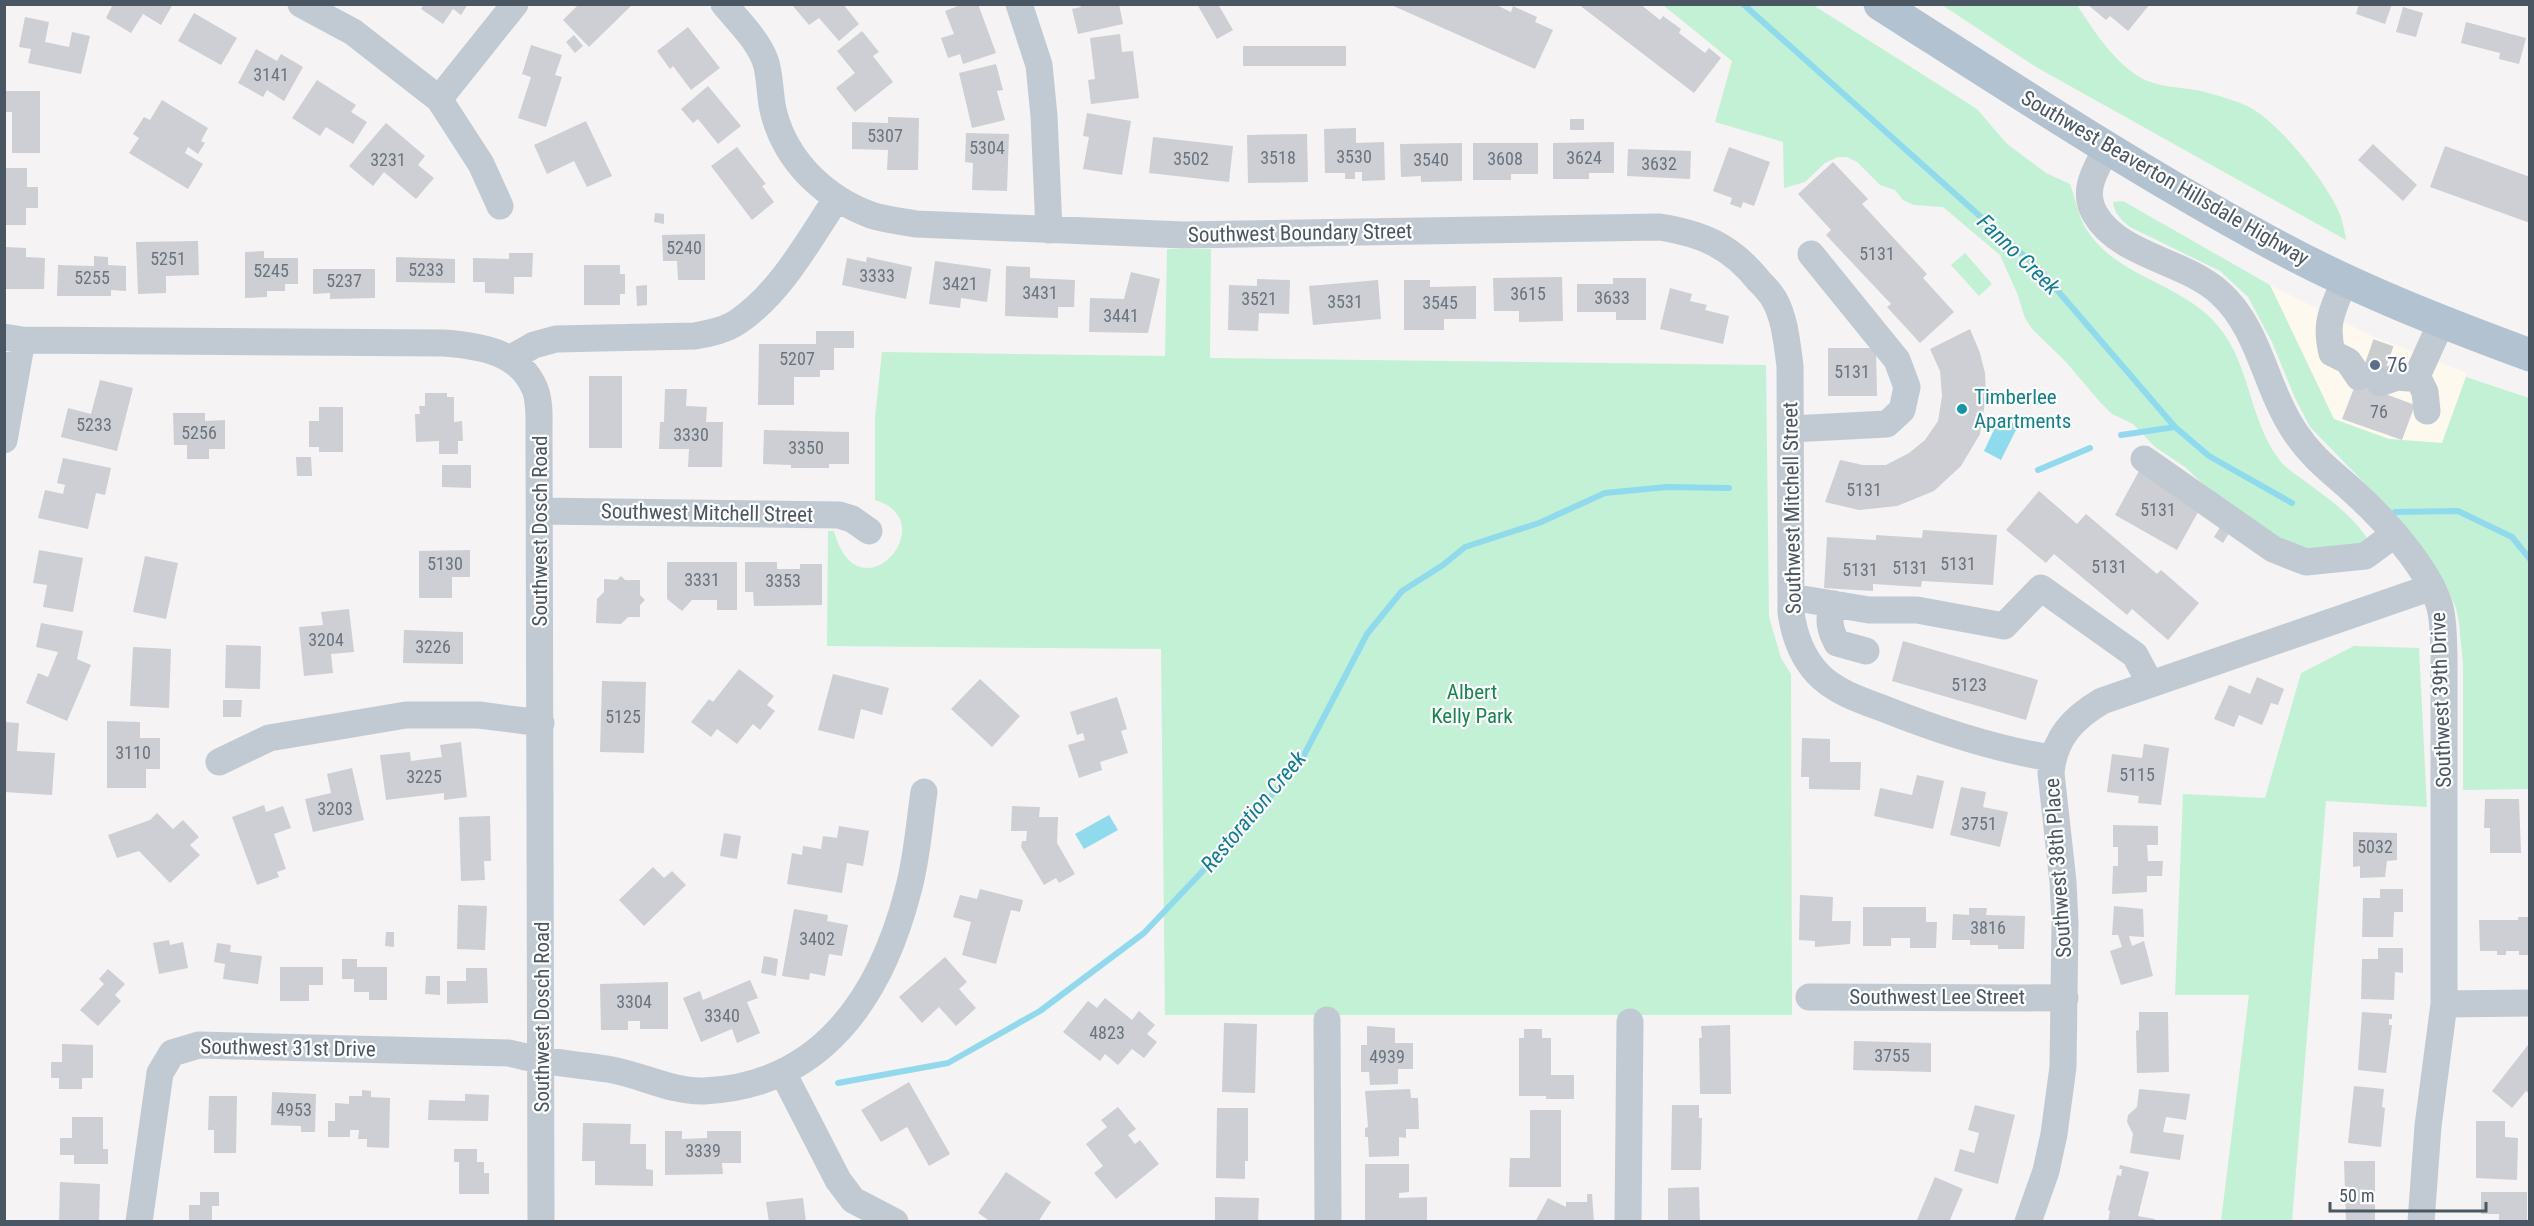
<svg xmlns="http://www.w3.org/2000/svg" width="2534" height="1226" font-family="'Roboto Condensed',sans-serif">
<rect width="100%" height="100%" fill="#f5f3f3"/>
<path fill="#fdf9ef" d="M2270,285L2372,336L2467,373L2442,443L2389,439L2334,419Z"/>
<path fill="#c3f1d5" d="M1663,5H1813L1977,109L2007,144L2046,173L2070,184C2075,198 2078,214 2085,227C2115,278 2182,282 2218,326C2251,365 2249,422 2281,462C2286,468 2295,474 2302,479C2326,497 2353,515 2368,540L2343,550L2316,552L2279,543L2216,496L2185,467L2155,447L2133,424L2112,414L2100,402L2065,361L2033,330L2025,318L2017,293L2000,255L1943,207L1914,205L1903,200L1895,190L1880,185L1857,162L1847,157H1838L1825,163L1805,182L1784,188L1783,142L1715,122L1732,61Z
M1942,5H2077C2094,31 2115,64 2143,79C2162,88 2181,87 2201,91C2216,95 2235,100 2249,107C2278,121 2330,186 2341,217C2343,225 2345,232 2346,240L2036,67Z
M2123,201L2270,285L2334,419L2389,439L2442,443L2466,377L2529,398V789L2463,790V665L2459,623L2456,608L2445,583L2378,497L2310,427L2295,398L2272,342L2248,297L2220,271L2130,227C2121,220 2114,213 2113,202Z
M1167,249H1211L1210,358L1766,365L1769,617L1781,658L1791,674L1792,1015H1165L1161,649L827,646L828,531H834C858,621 946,521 875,500V418L882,352L1165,356Z
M1965,253L1992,284L1979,296L1951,265Z
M2354,646L2419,648L2427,807L2326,801L2292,1221H2221L2249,995H2175L2183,794L2265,798L2301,673Z"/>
<path fill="#90daee" d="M2000,417L2018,426L2001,460L1984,451Z
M1109,815L1118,830L1084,849L1075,834Z"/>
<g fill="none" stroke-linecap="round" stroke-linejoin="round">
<path stroke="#90daee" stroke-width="6" d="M1743,4L2039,269L2175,427L2209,456L2292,503
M2121,435L2175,427
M2038,470L2090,448
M2395,512L2458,511L2512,537L2530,559
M838,1083L948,1063L1040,1011L1144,933L1252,819L1303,757L1367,634L1402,591L1443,565L1465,547L1539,523L1605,493L1667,487L1729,488"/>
</g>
<path fill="#cdcfd5" d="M113,4H173L161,25L143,14L131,33L106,18Z
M424,4H468L461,15L453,9L443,24L421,9Z
M579,4H633L589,47L563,20Z
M795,4H843L859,24L839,41L819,18L809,25L793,6Z
M963,4H978L996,53L963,64L960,54L948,58L941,38L954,34L945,11Z
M1080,4H1119L1123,24L1078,34L1072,9L1081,7Z
M1197,4H1218L1233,30L1217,39Z
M1389,4H1494L1511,12L1513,6L1537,17L1535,22L1553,30L1535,69Z
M1578,4H1640L1660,20L1663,16L1681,29L1679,33L1705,53L1709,48L1721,58L1694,93Z
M2087,4H2150L2128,31L2110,16L2106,20Z
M2359,4H2392L2385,24L2356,14Z
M2403,7L2423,13L2416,37L2396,32Z
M194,13L237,38L221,65L178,41Z
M25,17L49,22L45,42L69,47L72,32L90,36L81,74L28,63L31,49L19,47Z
M2466,22L2526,38L2519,64L2499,59L2500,53L2461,43Z
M688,27L720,68L691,90L673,66L670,69L657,51Z
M862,31L879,52L873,56L893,82L855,112L836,88L855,73L837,51Z
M1120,34L1122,52L1133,51L1139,98L1091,104L1088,80L1095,79L1090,38Z
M574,35L583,46L575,53L566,42Z
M531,45L562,55L555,75L562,77L546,127L518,118L531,77L522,74Z
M1243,46H1346V66H1243Z
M256,49L277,61L281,54L303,67L284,101L267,90L263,97L238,83Z
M996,64L1003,90L997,91L1005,120L972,128L959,73Z
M317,80L356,105L351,112L367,122L353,144L326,127L320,136L292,118Z
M708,86L741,126L718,144L698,119L693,123L681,109Z
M4,91H40V153H12V112H4Z
M162,100L208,128L201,141L205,143L198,154L188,147L185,153L203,164L188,189L129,153L139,138L133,134L144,117L150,120Z
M1087,113L1131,121L1122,175L1083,169L1089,137L1083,136Z
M888,117L919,118L918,170H887L888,150L852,149V122L888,123Z
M1570,119H1584V130H1570Z
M586,121L612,176L587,187L574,161L547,174L534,145Z
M386,123L425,156L418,165L434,178L416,199L384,172L373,186L349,166Z
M1356,128V143L1384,142L1385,180L1362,181V172H1355V179H1345V173H1325L1324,129Z
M966,133L1009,134L1007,191L972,190L973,163L965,162Z
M1307,134L1308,182L1248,183L1247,135Z
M1153,137L1233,146L1229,182L1149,173Z
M1614,142V173H1589V179H1553V143Z
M1462,143V181L1421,182V176L1401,177L1400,144Z
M1473,143H1538V174H1511V180H1473Z
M2373,144L2417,185L2403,201L2358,160Z
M2445,146L2530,177V223L2430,187Z
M737,147L766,184L762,186L774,202L752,220L711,166Z
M1729,147L1770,162L1754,206L1743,202L1741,208L1730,204L1732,198L1713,191Z
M1628,149L1691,151L1690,179L1627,176Z
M1833,162L1868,199L1862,204L1927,274L1923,278L1954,312L1920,343L1887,307L1891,304L1826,235L1831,230L1798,194Z
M4,168H27V187H38V208H26V225H4Z
M655,213L664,214V224L654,222Z
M705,234V280H678L677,261H663L662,235Z
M198,241L199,275L166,276V293L138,294L136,242Z
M5,247L26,248V257L45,258L44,289H5Z
M264,251V258H298V284H285V291H267V297L245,298V252Z
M509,253H533L532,277H514V294L485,293V282H473V258L509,259Z
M94,256L108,257V265L126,266V291L111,290V296H57L58,265L94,266Z
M396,257L455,259V283L396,282Z
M867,257L912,267L906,299L842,285L847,258L866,262Z
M935,261L991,269L987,302L961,298L960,308L929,304Z
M584,265H620V274H625V294H620V305H584Z
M1006,266L1030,267V278L1075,280L1074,307H1058V318L1005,316Z
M313,269H375V298L330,299V293L313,294Z
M1131,272L1160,279L1148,333L1089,332L1090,298L1124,299Z
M1562,277L1563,321L1519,322V311H1494L1493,278Z
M1613,278H1646V320H1616V312H1577V284H1613Z
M1257,279L1290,280L1289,314L1259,313L1258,331L1228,330L1229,285L1257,286Z
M1378,280L1381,319L1313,325L1309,286Z
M1404,280H1430V287L1476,286V319H1444V330H1404Z
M647,285V305L637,306L636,286Z
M1670,288L1692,294L1690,301L1707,305L1705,310L1729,316L1723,344L1660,329Z
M1970,329L1980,353L1985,373L1986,396L1980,434L1961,466L1934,491L1897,506L1859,510L1825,502L1840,460L1863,465H1886L1909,453L1925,440L1938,421L1942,396L1940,371L1930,349Z
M816,331H854V348H834V370H820V377H794V405H758L759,344H816Z
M1828,348H1876L1877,396H1828Z
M589,376H622V448H589Z
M100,380L133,388L117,451L61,437L68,408L91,414Z
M2356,383L2415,405L2402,440L2342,419Z
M665,389H687L686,406L707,407L706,422H723L722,467H688L689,449H659L660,422H664Z
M425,393H447V397H454V422L462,421L463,441H458V454H439V441L416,442L415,414H420L419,406H425Z
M319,407H343V452H319V447H309V421H319Z
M173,413H205V421L225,420V449H209V459H187V445H174Z
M764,430L849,432V464H829V468H791V465L763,464Z
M296,457H311L312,476H297Z
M63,458L111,468L105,495L96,493L88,529L38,518L45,490L63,494L65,485L57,483Z
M442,465H471V488L442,487Z
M2139,471L2202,505L2177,550L2115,515Z
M2039,491L2077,524L2086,514L2157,574L2161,570L2199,603L2168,640L2132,609L2127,615L2054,554L2046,563L2006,530Z
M2222,524L2231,530L2223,543L2214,537Z
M1923,530L1997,535L1993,585L1922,581L1921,587L1873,584V591L1824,588L1827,537L1876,540V535L1922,538Z
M39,550L83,558L73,612L43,607L47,585L33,583Z
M470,550V577H452V598H419V551Z
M145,556L178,563L166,619L133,612Z
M667,562H737V610H717V600H692L682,611L667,599Z
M745,562H777V569H800V564H822V605L754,606L753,592H745Z
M621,576L625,580H640V595L645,600L640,605V617H628L621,624L596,623L597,599L604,592V579L617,580Z
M349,609L354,652L331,654L333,673L304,676L299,627L323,625L321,612Z
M41,623L83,631L77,659L91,665L67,721L26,703L38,673L48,677L58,652L36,647Z
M404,630L463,632V664L403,663Z
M1903,641L2038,680L2026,720L1892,681Z
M226,645L261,646L260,689L225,688Z
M133,647L171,649L169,708L130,706Z
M739,669L774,696L767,705L775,711L760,730L753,724L737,744L717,729L711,737L691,722L709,699L713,702Z
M833,674L889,688L882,715L861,709L854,739L818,730Z
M2257,677L2284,689L2278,705L2271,703L2262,725L2239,715L2234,727L2214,719L2229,685L2250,694Z
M980,679L1020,716L992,747L951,709Z
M602,681L646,682L644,753L600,752Z
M1117,697L1127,729L1121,731L1128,753L1100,762L1102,770L1079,778L1068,745L1085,740L1083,733L1077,735L1070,712Z
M223,700H242L241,717H223Z
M107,721L140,722V738H160V769H146V788H107Z
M4,722L19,723L17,751L55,753L52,795L4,792Z
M1802,738L1830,739V762H1861L1860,790L1809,789V777H1801Z
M461,742L467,797L444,800V793L386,800L380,755L410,752L411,761L442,757L440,745Z
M2144,744L2169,748L2161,805L2138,803L2139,796L2107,792L2112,754L2142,758Z
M352,768L364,820L313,832L305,799L331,793L327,774Z
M1917,775L1944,781L1933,829L1874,816L1880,788L1912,795Z
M1961,787L1986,792L1983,807L2008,812L2000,847L1950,835Z
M2485,799H2519L2521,853H2490V828H2484Z
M264,805L266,812L283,806L291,828L274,834L286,869L277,872L279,877L257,885L232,817Z
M1012,806L1040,807L1039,817H1058L1057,843L1075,874L1059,883L1056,878L1044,885L1021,847L1022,841H1026L1027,831H1011Z
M157,813L173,829L183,820L199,837L190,845L200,855L170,883L139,851L117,858L108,835L150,820Z
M490,816L491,861H484L485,880L461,881L459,817Z
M2113,825L2158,826V845H2147L2148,861H2163L2162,876H2147V892L2112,894L2113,866H2118V847H2113Z
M839,826L869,831L863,866L847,863L842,893L787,884L792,853L802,855L803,846L821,849L823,836L837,838Z
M2353,832L2397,833V860L2387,861L2385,877L2360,878V866L2353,867Z
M724,833L741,836L737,859L720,856Z
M653,867L664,878L672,871L686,885L644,926L619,900Z
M980,889L1023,900L1020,912L1011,910L996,964L962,955L971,922L953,917L960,895L977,899Z
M2380,889H2403V912H2394L2393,937H2362L2363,898H2380Z
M1800,895L1833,897L1832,921H1851L1850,944L1815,947V941L1799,940Z
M458,905L487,906L485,950L457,949Z
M2114,906L2143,909L2144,937L2129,936L2132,946L2144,941L2153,976L2121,985L2110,951L2122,947L2118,935H2112Z
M1863,907H1926V922H1937L1936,948H1910V938H1891V946H1863Z
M1969,908H1987L1986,915L2025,916L2024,949H1998V945H1970V940H1952L1953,914L1969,915Z
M794,909L828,915L827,921L848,925L842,956L829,954L825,976L810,973L809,980L782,976Z
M2518,917H2530V955H2519V951H2506V955H2497V951H2480L2479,920H2518Z
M386,932H394V947L385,946Z
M169,940L170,945L183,942L188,968L159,974L153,943Z
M217,943L231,945L230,952L262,956L258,984L223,979L225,964L214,962Z
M2378,948H2403V973L2395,972L2394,1000L2361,999L2362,959H2378Z
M764,956L778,959L776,976L761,973Z
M945,957L967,982L959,989L976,1008L956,1026L939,1007L922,1023L899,997Z
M342,959H357V967H387V1000H369V992H354V979H342Z
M280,967H323V985H309V1001H280Z
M466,968H487L488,1003L447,1004V981H466Z
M108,969L125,984L115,995L121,1001L98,1026L80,1010L104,984L99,979Z
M426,976H440V995L425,994Z
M750,980L758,998L747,1002L760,1033L737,1043L732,1029L701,1042L683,998L700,991L703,1000Z
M668,982V1029H640V1021H628V1030H601L600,984Z
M1105,998L1132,1020L1139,1011L1155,1025L1147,1034L1157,1042L1144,1058L1132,1049L1118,1065L1105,1054L1100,1061L1063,1032L1088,1001L1097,1008Z
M2139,1012H2168L2169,1072L2137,1073L2136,1031L2139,1030Z
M2362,1012L2392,1014V1019H2389V1025H2392L2386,1073L2358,1070Z
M1224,1023L1257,1024L1255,1093L1222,1092Z
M1730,1025L1731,1094H1700L1699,1038H1702L1701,1026Z
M1367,1026L1395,1028V1043H1413V1069H1398V1084L1370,1085L1369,1072H1361V1045H1367Z
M1524,1029H1542V1038H1551V1075H1574V1099H1546V1096H1519V1038H1524Z
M1854,1041L1931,1043V1072L1853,1070Z
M62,1044L93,1045V1078H82V1089H59V1078H51V1062H62Z
M2528,1045L2530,1046V1094L2526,1091L2512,1108L2492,1091Z
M909,1082L950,1154L929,1166L907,1127L881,1142L861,1110Z
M2354,1086L2384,1089L2382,1107L2385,1108L2381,1147L2348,1143Z
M1410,1089L1411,1098H1418L1419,1129H1406V1138L1399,1137V1156L1369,1157L1368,1137H1365V1128L1368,1127L1365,1091Z
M2139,1089L2190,1094L2186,1120L2166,1117L2163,1132L2184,1135L2180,1160L2130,1153L2133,1134L2127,1122L2128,1115L2137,1107Z
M362,1090L371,1091V1097L390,1098L389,1148L367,1147V1139H358L359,1130H350V1137H328V1121H335V1103L349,1104V1096H362Z
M272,1092L316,1094L315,1132H301V1126L271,1125Z
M465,1094L489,1095L488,1121L428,1120L429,1100L465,1101Z
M209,1096H237L236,1153H214V1130H208Z
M1672,1105H1699V1118H1702L1701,1170H1671Z
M1975,1105L2015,1115L1998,1184L1954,1171L1960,1149L1974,1153L1979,1133L1968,1130Z
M1118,1107L1136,1129L1128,1135L1135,1144L1140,1140L1159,1164L1116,1199L1094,1173L1103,1166L1086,1144L1107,1127L1101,1120Z
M1217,1108H1248V1161H1245V1179L1216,1178Z
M1530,1110H1561V1187H1509L1510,1158H1530Z
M72,1117H103V1149H108V1164H74V1155H60V1138H72Z
M2476,1121H2505V1137L2518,1138L2517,1180L2476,1178Z
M583,1123L631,1124L630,1144H646V1169L653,1170V1186L595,1185V1161H582Z
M665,1131H682V1139L707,1138V1131H741V1163H722L723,1174L665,1175Z
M454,1149H477V1162H484V1173H489V1194H459V1162H454Z
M2344,1161H2375V1222H2346Z
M1365,1164H1409V1192L1399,1193V1198L1427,1197V1222H1365Z
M2120,1165L2149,1172L2138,1216L2155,1219L2154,1222H2108L2110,1211L2108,1210L2117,1175L2121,1176L2122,1169H2119Z
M1006,1172L1051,1202L1038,1222H991L978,1213Z
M1935,1177L1963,1189L1949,1222H1916Z
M60,1182L100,1184L99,1222H59Z
M1699,1187L1700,1222H1668V1188Z
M200,1192H219V1206H212V1222H189V1205H200Z
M2481,1192H2527V1222H2499V1214H2481Z
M1587,1194H1592L1594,1222H1535L1548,1198L1566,1207V1202H1587Z
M1215,1197L1259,1198L1258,1222H1215Z
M803,1198L806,1222H769L766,1202Z"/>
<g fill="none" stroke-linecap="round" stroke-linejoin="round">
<path stroke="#caccce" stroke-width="27" stroke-dasharray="27 14" stroke-linecap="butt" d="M2369,352L2389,359"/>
<path stroke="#c1cad2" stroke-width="27" d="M301,4L353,32L439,99L481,164L500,206
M724,4C738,21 757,39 765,60C771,76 769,96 774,114C787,162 825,198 871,215C885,220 902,221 916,224L1184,235L1660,227C1703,234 1731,246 1759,281C1764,286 1770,292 1774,299C1785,318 1787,344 1790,366L1791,612C1794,635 1802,657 1818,674C1834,691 1860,700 1882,708C1937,730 1993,749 2052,758
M1019,4L1039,65L1044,116L1049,230
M439,99L515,4
M2107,147C2096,170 2081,190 2095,214C2119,256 2186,261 2220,293C2260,329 2265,388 2295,432C2313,459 2331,471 2355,493C2383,518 2427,567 2439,604C2444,619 2443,637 2444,653V1004L2428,1126L2421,1222
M2345,279C2334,309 2324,320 2332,353L2348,361L2359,377
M4,337L22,340L444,343C480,346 519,351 535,389C540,402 539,418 539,432L541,1222
M511,358L534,345L556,339L695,336C711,333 726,330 739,321C782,291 808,241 837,198
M2417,376L2425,392L2427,411
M2380,383L2397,377L2409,378L2417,376L2442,321
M1791,429L1887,424L1902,410L1907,387L1897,360L1811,254
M4,440L22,340
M2144,459L2273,549L2306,562L2365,556L2395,534
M540,511L839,515L852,519L869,531
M1791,597L1869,610H1917L2004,626L2041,588L2135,655L2150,683
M1834,604C1827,619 1830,630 1837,643L1866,651
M219,762L269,738L406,715H479L541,723
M1809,997L2065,998
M2444,1004L2530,1003
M1327,1020L1328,1222
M783,1073L838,1180L853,1200L895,1222
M139,1222L160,1073L172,1053L199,1045L509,1053C543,1062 573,1064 607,1069C640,1074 670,1092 704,1091C822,1086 881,996 908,891C917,859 919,825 924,792
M1628,1222L1630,1022
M2028,1222L2046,1171L2054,1134L2063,1067L2065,923L2063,882L2051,773C2054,738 2073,718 2102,701L2432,587"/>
<path stroke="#b3c2d1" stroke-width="33" d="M1880,4C2010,87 2139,172 2275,245C2356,289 2443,323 2530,355"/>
</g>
<circle fill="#5c6f8a" stroke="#fff" stroke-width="2" cx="2375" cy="365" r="6"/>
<circle fill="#0f9aa8" stroke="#fff" stroke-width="2" cx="1962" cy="409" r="6"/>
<g text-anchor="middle" stroke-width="4.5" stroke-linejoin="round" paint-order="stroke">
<g font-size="18" fill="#6b747e">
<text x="271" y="81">3141</text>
<text x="885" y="142">5307</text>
<text x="987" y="154">5304</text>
<text x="1354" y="163">3530</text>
<text x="1278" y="164">3518</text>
<text x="1584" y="164">3624</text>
<text x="1191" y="165">3502</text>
<text x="1505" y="165">3608</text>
<text x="388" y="166">3231</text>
<text x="1431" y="166">3540</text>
<text x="1659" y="170">3632</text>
<text x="684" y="254">5240</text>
<text x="1877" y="260">5131</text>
<text x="168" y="265">5251</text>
<text x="426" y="276">5233</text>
<text x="271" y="277">5245</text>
<text x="877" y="282">3333</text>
<text x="92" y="284">5255</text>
<text x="344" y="287">5237</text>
<text x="960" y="290">3421</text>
<text x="1040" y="299">3431</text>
<text x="1528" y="300">3615</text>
<text x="1612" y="304">3633</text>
<text x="1259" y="305">3521</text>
<text x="1345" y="308">3531</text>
<text x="1440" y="309">3545</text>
<text x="1121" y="322">3441</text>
<text x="797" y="365">5207</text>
<text x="1852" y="378">5131</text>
<text x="2379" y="418">76</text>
<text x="94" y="431">5233</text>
<text x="199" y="439">5256</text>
<text x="691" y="441">3330</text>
<text x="806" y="454">3350</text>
<text x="1864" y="496">5131</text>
<text x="2158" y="516">5131</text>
<text x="445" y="570">5130</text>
<text x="1958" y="570">5131</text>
<text x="2109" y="573">5131</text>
<text x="1910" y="574">5131</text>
<text x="1860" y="576">5131</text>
<text x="702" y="586">3331</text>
<text x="783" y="587">3353</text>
<text x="326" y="646">3204</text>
<text x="433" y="653">3226</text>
<text x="1969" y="691">5123</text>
<text x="623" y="723">5125</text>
<text x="133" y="759">3110</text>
<text x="2137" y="781">5115</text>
<text x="424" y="783">3225</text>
<text x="335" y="815">3203</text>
<text x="1979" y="830">3751</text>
<text x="2375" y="853">5032</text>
<text x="1988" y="934">3816</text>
<text x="817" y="945">3402</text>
<text x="634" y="1008">3304</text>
<text x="722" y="1022">3340</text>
<text x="1107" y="1039">4823</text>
<text x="1892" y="1062">3755</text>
<text x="1387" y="1063">4939</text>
<text x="294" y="1116">4953</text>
<text x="703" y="1157">3339</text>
</g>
<g font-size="21" fill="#4a5661" stroke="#fff">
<text transform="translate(2165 178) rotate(30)" y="7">Southwest Beaverton Hillsdale Highway</text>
<text transform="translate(1300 233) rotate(-1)" y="7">Southwest Boundary Street</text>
<text transform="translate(1792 508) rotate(-91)" y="7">Southwest Mitchell Street</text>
<text transform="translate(707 513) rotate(1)" y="7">Southwest Mitchell Street</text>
<text transform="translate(540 531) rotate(-90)" y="7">Southwest Dosch Road</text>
<text transform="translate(2441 700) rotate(-92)" y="7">Southwest 39th Drive</text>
<text transform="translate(2058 868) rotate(-94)" y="7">Southwest 38th Place</text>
<text x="1937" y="1004">Southwest Lee Street</text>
<text transform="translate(542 1017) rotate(-90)" y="7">Southwest Dosch Road</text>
<text transform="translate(288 1048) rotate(1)" y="7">Southwest 31st Drive</text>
</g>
<g font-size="21" fill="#4e5e75" stroke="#fff" text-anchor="start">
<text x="2387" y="372">76</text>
</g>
<g font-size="21" fill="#0d838f" stroke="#fff" text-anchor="start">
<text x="1974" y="404">Timberlee<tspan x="1974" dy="24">Apartments</tspan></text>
</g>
<g font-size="21" fill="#17864f" stroke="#fff">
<text x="1472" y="699">Albert<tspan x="1472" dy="24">Kelly Park</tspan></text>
</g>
<g font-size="22" font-style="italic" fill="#0c7c9b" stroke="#fff">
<text transform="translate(2019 254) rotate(44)" y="8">Fanno Creek</text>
<text transform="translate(1253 811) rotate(-50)" y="8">Restoration Creek</text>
</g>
</g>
<rect width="2534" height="1226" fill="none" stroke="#4a5661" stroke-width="12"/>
<path d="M2330 1202v9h156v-9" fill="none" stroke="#4a5661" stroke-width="3"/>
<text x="2339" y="1202" font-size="18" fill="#4a5661" stroke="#ffffff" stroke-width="4.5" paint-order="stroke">50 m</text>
</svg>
